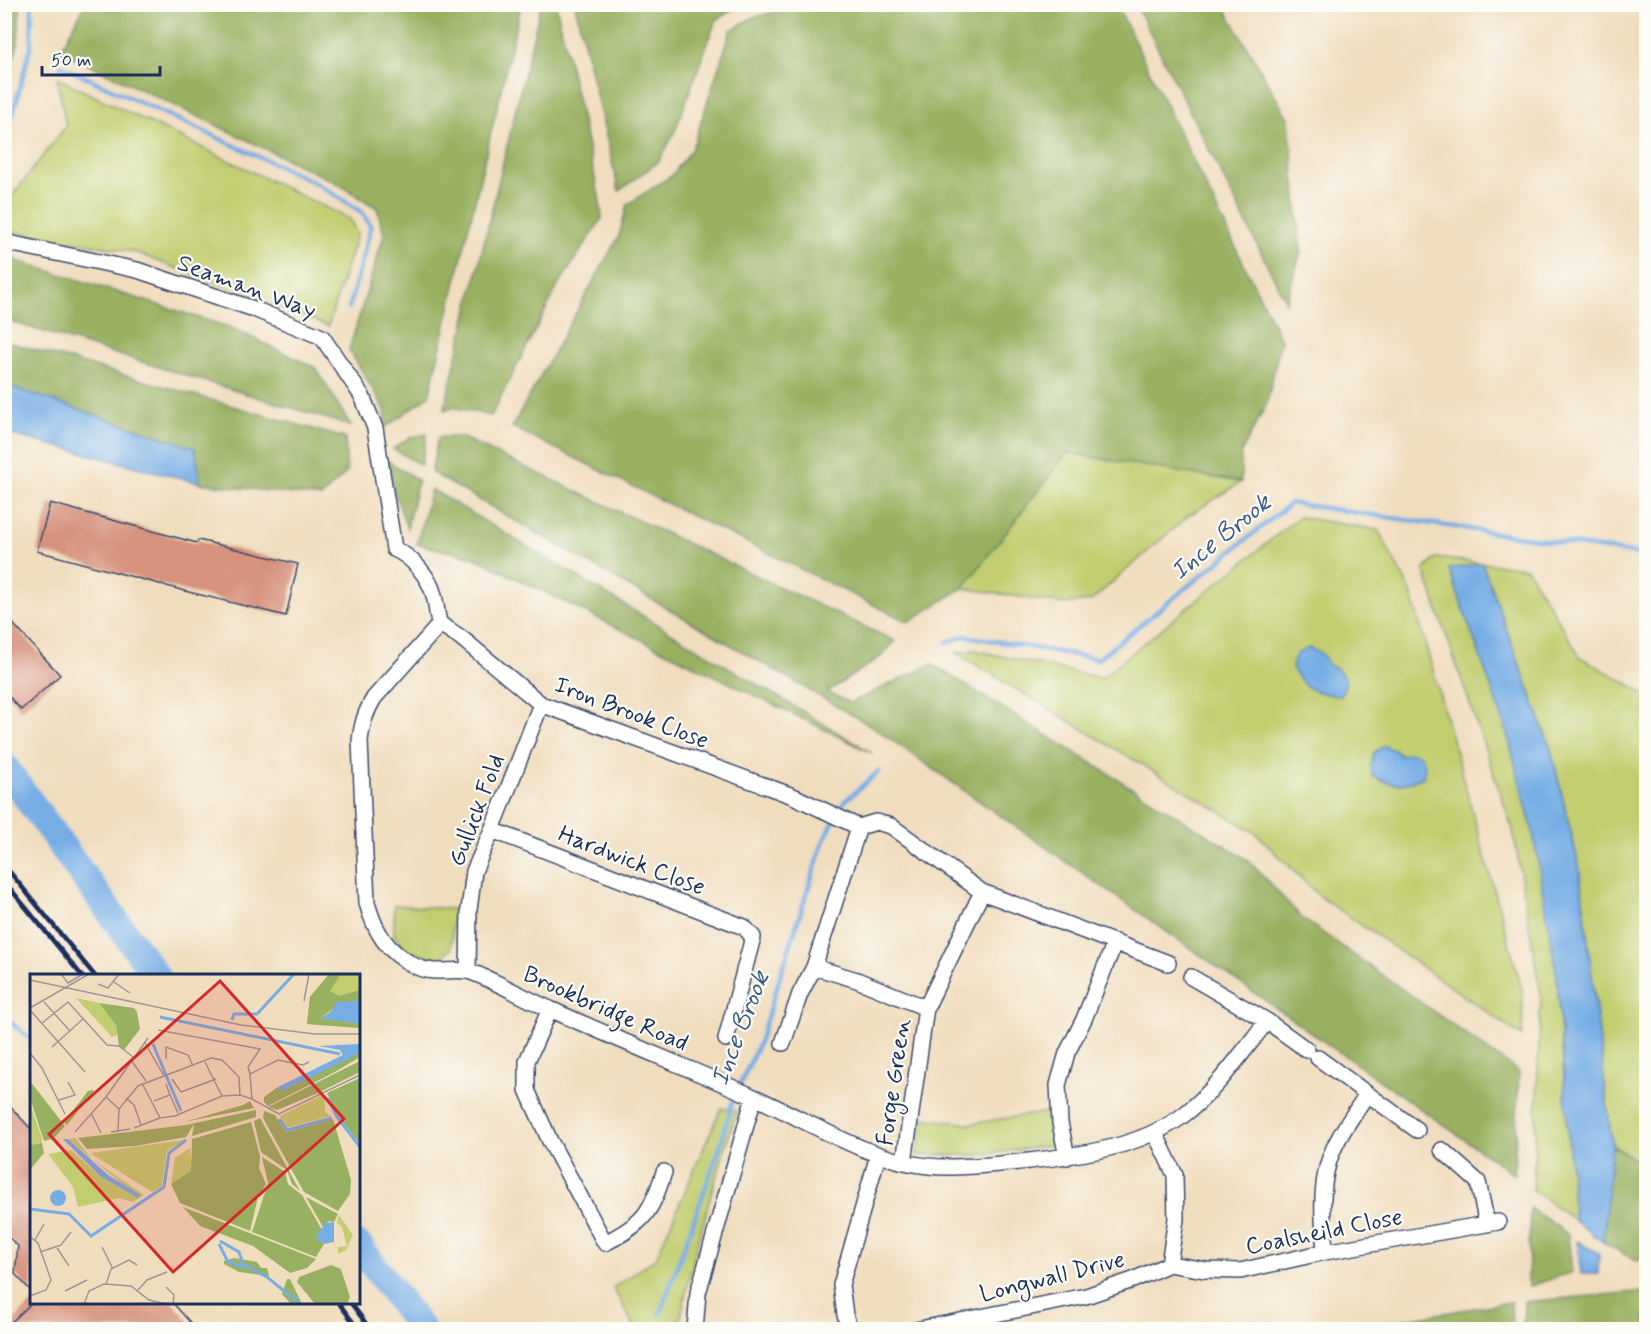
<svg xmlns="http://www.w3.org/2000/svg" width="1651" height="1334" font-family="Mynerve,sans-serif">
<rect width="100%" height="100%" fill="#fdfcf7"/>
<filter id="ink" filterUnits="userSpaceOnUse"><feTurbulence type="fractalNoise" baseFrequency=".0167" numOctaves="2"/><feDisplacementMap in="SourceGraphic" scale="12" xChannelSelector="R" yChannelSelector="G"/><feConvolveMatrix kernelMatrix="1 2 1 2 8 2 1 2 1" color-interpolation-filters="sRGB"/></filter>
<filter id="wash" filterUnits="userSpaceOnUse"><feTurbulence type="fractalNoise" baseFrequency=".008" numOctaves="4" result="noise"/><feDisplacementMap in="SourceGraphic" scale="24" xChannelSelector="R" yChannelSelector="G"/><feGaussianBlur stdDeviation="1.35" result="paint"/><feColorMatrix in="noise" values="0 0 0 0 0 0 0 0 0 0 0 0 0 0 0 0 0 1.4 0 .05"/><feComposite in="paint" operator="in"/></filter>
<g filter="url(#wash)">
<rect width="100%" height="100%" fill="#f0ddbe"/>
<path fill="#c1cd6e" stroke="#6e7e66" stroke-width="1.5" d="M57,78L350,219L357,234L328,326L134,252L5,230V205L66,126Z
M1067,453L1241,482L1188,516L1091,601L1063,604L963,588Z
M1299,517L1378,530L1411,592L1523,993L1522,1036L1318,895L1256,833L956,653L974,650L1101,678Z
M1436,558L1527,568L1580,657L1646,694V1167L1612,1145L1579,866L1551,749L1482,563L1506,729L1533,832L1557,976L1574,1220L1533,1190L1541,996L1513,830L1424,570Z
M394,905L454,909L451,949L440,958H432L407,950L394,935Z
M721,1108L737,1111C714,1181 694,1249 680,1321L663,1329H636L613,1288L656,1258Z
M1047,1112L1051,1145L982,1155H917L923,1118L969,1124Z"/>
<path fill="#98b061" stroke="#5a7060" stroke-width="1.5" d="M5,4L20,5L18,44L5,89Z
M541,4L556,5L599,196L602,218L559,284L491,416L453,407L444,410Z
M85,5H521L429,396L386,427L385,409L349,350L384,235L377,208L335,182L60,51Z
M575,5H740L716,20L674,134L659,161L619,191Z
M804,5H1117L1281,340L1267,403L1241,453V482L1067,453L963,588L908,622L512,427L619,236L627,205L672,175L692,149L731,30L754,17Z
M1136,5H1223L1289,120L1301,251L1286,302Z
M5,257L232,328L316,368L351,426L5,320Z
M4,341L345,438L347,472L321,497L200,483L195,448L5,385Z
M427,434L421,465L393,449L411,437Z
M438,437H461L895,641L882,656L827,692L850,703L932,664L1248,860L1302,918L1519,1072L1514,1174L873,727L431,472Z
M388,461L418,480L407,528L393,488Z
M431,489L872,753L473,557L417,544Z
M1612,1145L1646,1167V1259L1636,1261L1603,1242Z
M1530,1208L1568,1234L1572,1272L1528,1287Z
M1646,1291V1329L1542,1330V1327L1523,1329L1524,1302Z
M1511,1302L1512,1329H1346Z"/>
<path fill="#76ade5" stroke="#486ea2" stroke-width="1.5" d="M5,385L195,448L200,483L5,433Z
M1482,563L1551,750L1579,866L1612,1145L1603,1242L1574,1220L1557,976L1533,832L1506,729L1449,569Z
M1309,648L1322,654L1329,666L1338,669L1346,681L1341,696C1314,692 1305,692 1292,667L1296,654Z
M1384,746L1396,751L1401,756L1410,752L1420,755L1425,766L1423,777C1402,787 1393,786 1372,776L1371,765L1374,752Z
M1577,1241L1599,1254L1598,1274H1581Z"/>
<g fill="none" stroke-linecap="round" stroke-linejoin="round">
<path stroke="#76ade5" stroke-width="4.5" d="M61,66L314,182L362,212L371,227L349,308
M4,137L12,117L31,46L32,4
M947,642L966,636L1098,659L1291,503L1646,555
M4,1017L32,1040
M660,1314L719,1150L733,1100L759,1043L823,842L844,802L879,771"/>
<path stroke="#76ade5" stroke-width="28" d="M4,766L156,976
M358,1245L422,1330"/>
</g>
<g id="blocks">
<path fill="#d6927d" d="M50,503L197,543L198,540L298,564L286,616L189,592L37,551Z
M4,614L60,675L21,710L4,691Z
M4,1100L32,1130V1292L15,1274L18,1246L4,1233Z
M33,1302H172L196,1329H4Z"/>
</g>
</g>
<g filter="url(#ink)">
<use href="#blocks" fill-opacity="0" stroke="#3b496c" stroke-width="1.5"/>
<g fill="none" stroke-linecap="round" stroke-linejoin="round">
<defs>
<path id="minor" d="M4,242L137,270L254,309L322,337L362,396L375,428L394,549C411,556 430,577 434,596C437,605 436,615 440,624L374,698C365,713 362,724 360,741L367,903C375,932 387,952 415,966C434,976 456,967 471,972C498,982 524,998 550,1009C618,1040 686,1067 754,1097C816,1124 877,1167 946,1167C974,1167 1001,1164 1029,1161C1080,1155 1137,1148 1181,1117C1215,1092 1241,1054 1267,1021
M440,624L460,637L541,704L793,796L859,827L876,822L891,826L982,892L926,1008L904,1162
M492,830L744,927L753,937L726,1039
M982,892L1168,963
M814,967L859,827
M468,971L469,910L474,871L492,830L541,704
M1191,977L1267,1021L1307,1050
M550,1009L527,1061V1090L550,1141L605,1243C644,1223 651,1213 664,1172
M783,1043L800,994L814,967L857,980L926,1008
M1318,1058L1417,1130
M1442,1150L1478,1182L1487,1224
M1067,1157L1060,1123L1058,1085L1067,1053L1084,1019L1115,942
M1325,1252C1323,1223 1320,1192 1328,1164C1335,1139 1353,1116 1367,1094
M1169,1264L1206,1270L1240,1271L1325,1252L1498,1222
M695,1330L698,1293L754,1097
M850,1330L845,1315L841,1285L878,1155
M915,1330L1086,1296L1133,1280L1169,1264L1176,1219L1175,1175L1155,1133"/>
</defs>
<use href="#minor" stroke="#3b496c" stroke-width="18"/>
<use href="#minor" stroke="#fff" stroke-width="15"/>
<path stroke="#1b2f5e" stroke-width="4.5" d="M4,865L95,976
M4,881L82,976
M338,1302L359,1330
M350,1302L371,1330"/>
</g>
</g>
<g text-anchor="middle" stroke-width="4.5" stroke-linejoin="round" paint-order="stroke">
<g font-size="24" fill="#1b2f5e" stroke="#fdfcf7">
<text transform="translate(247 286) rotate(20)" y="8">Seaman Way</text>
<text transform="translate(632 712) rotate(21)" y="8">Iron Brook Close</text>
<text transform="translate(476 810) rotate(-69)" y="8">Gullick Fold</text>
<text transform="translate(632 860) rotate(21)" y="8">Hardwick Close</text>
<text transform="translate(606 1008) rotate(24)" y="8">Brookbridge Road</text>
<text transform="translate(893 1082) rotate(-82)" y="8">Forge Green</text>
<text transform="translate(1324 1231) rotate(-11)" y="8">Coalsheild Close</text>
<text transform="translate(1052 1276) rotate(-14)" y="8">Longwall Drive</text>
</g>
<g font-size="26" font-style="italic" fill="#3b5b8d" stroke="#fdfcf7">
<text transform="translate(1220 536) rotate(-39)" y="9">Ince Brook</text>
<text transform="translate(739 1028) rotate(-69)" y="9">Ince Brook</text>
</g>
</g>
<g transform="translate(30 974)">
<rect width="330" height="330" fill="#f0ddbe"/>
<path d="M299,0H330V54L277,50L280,23ZM46,24L69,29L86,51L87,61L82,63ZM294,120L295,138L301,142L255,154L250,142ZM0,130L12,164V169L0,171ZM45,164L62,185L114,221L103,228L89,224L48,233L43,213L18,180L41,176L70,202L109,224L38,165ZM154,166L137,177L132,212L122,218L60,179ZM160,174L162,197L141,210L145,184ZM309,241L323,261L316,276L308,280V273L317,272L312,253L307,249Z" fill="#c1cd6e"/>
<path d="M299,0H311L300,17L310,22L330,16V27L306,32L290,44L330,50V54L277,50L280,23ZM69,29L104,34L107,38L110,55L94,76L89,72L86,51ZM330,78V83L303,99L238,132L234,128V123L248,113L252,116ZM330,87V98L288,119L247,136L238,133ZM330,104V170L308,142L297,119ZM0,107L35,152L23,165L14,167L0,124ZM63,116L64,117L37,151L34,148L58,117ZM220,127L224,134L154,148L213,131ZM226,136V143L162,162L164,150L156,163L105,172L57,175L48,164L156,151ZM234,137L245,141L256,158L303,145L321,206L320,220L308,237L274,218L233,144ZM230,144L270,217L262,210L257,196L231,178L224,147ZM221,148L230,182L229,194L236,210L228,223L220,257L150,229L141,210L161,197L162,165ZM12,169L14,179L0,196V171ZM232,183L255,198L258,210L272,221L292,256L287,264L294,270L286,283L222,258L238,209ZM276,223L308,240L304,248L299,247L293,253ZM153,233L286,285L277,294L260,299L223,272L170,252ZM204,284L227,288L231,294H237L239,302L209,298L194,290V287ZM301,291L311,295L320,323L317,330H285L267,308L269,303ZM257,305H260L272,330H261L252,320Z" fill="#98b061"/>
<path d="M330,27V50L290,44L300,39L307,28ZM330,70V78L318,85L252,117L248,113L313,81L310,76L289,72ZM33,165H38L78,201L111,221L108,224L70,202ZM20 224a8 8 0 1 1 16 0a8 8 0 1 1-16 0ZM304,248V268L294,270L286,264L295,249Z" fill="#76ade5"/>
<path fill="none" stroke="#76ade5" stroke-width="3" d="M130,43L310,80M202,46L204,40H227L264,0M123,70L151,137M298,124L307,143L330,173M249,145L257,156L302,144M0,235L39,240L61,262L134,213L139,179L156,166M190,267L209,278L213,290L237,303L270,330M189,270L198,288L214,293"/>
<path fill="none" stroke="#9b9798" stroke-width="1.5" d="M31,0L38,9L53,0M0,6L211,51L285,60H330M84,8L100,19M68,10L78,14L89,0M274,27L279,0M14,28L40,57M0,34L59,0M0,36L55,98M12,49L38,28L77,71L89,72L103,83M128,56L230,75L218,93L220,100M115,69L134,102M22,73L53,45M0,79L12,94L35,140M136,85V73L158,81L163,92M101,86L116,107M175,88L192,122M142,105L151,118L186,105M112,109L130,144L145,142L192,122L210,121M140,121L148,139M96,124L104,131L111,151M222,125L249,140L330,101M222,125L220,100L248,86L273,91L279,88M29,126L45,121L38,108M124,127L140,121L136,110M89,135L76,123L118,64M61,139L71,159M104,154L130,144M88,157L89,135L108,112L181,84L192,86L209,103L210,121L222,125M45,158L76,123M81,158L100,155M0,263L8,269L21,306L16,316L0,322M5,266L14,250M72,273L83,295M27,274L39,292M10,278L31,271L41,258M76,310L81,295L99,286L107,291M136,313L144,321L143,330M108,316L117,306L137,298M35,317L57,306M54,330L59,317L74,310L101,312L119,326L136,330"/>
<path fill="#d62828" fill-opacity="0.15" stroke="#d62828" stroke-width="3" d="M190,7L314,145L143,298L19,160Z"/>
<rect width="330" height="330" fill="none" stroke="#1b2f5e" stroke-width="3"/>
</g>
<rect width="1651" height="1334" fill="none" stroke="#fdfcf7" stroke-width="24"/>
<path d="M42 66v9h118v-9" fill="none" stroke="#1b2f5e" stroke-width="3"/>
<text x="51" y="66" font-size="18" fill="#1b2f5e" stroke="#fdfcf7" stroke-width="4.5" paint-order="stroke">50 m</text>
</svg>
